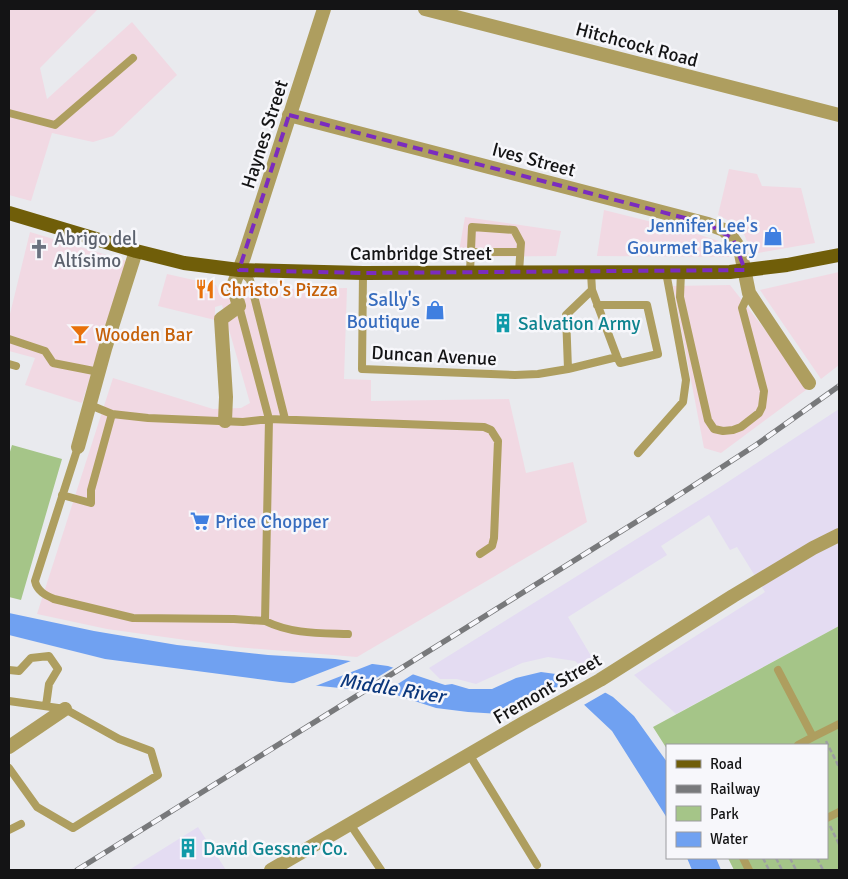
<svg xmlns="http://www.w3.org/2000/svg" width="848" height="879" font-family="Signika,sans-serif">
<rect width="100%" height="100%" fill="#e9eaee"/>
<path fill="#f1d9e3" d="M9,9H98L40,68L47,99L132,22L177,75L113,136L93,142L52,133L31,201L9,195Z
M729,169L757,174L762,186L801,188L815,243L752,254L744,234L733,223L718,215Z
M604,210L684,230L719,241L730,257L597,256Z
M465,217L561,231L556,256L458,257Z
M30,232L127,261L82,403L25,385L35,358L9,351V318Z
M839,272V365L821,379L760,290Z
M167,274L216,285L219,293L265,298L291,289L347,288L344,379L371,380V401L509,399L526,473L573,462L587,522L357,657L236,647L107,629L37,614L113,378L213,409L241,408L250,403L222,305L215,307V320L158,306Z
M730,285L810,387L721,453L704,448L673,286Z"/>
<path fill="#e4dcf2" d="M839,409V626L676,714L634,675L765,592L737,547L730,550L709,515L661,546L667,555L568,617L597,666L587,672L575,661L548,657L522,663L476,684L457,679H440L429,668L717,489Z
M198,827L226,870H129Z"/>
<path fill="#a5c588" d="M12,445L62,459L21,600L9,597V455Z
M839,626V870H734L728,858H827V745H667V749L653,727Z"/>
<path fill="#70a1f1" d="M9,613L94,631L177,645L268,655L335,659L388,666L445,685L452,684L469,689H492L516,678L541,672L578,677L613,697L634,716L667,762V818L612,731L579,700L556,695H543L500,714L468,712L436,708L390,693L280,682L105,659L9,635Z
M687,858H716L721,870H692Z"/>
<path fill="#e9eaee" d="M356,659L377,662L313,687L289,685Z
M396,666L415,673L382,694L355,691Z
M579,675L608,691L582,706L578,702L567,699L545,697L543,695Z"/>
<g fill="none" stroke-linecap="round" stroke-linejoin="round">
<path stroke="#9d9ea1" stroke-width="2.5" stroke-dasharray="5 2.5" stroke-linecap="butt" d="M826,741L839,767
M830,826L839,844
M763,858L769,870
M776,858L782,870
M790,858L796,870
M817,858L823,870"/>
<path stroke="#ae9e5f" stroke-width="8" d="M9,113L55,125L133,58
M471,252H520
M240,270L250,280L285,419
M470,272L472,227L514,230L521,243L519,272
M681,272L680,297L708,420L714,429L723,431L733,430L741,427L759,413L762,407L764,391L742,308L749,293
M363,273L362,369L515,375L538,374L568,369
M591,273L592,290L617,357L620,363L658,354L647,305H597
M592,290L566,315L568,369L617,357
M9,339L45,351L53,363L99,372
M9,364L16,366
M90,405L112,414L148,418L243,422L269,419L239,306
M78,447L35,581C37,591 45,595 54,599L133,618L234,619L265,621
M638,453L683,402L686,380L666,272
M62,495L91,503V490L112,414
M348,634C318,633 292,634 265,621L269,419L484,427L491,430L498,441L494,538L492,546L480,554
M9,670L19,671L31,658L49,656L58,669L49,684L46,706
M778,670L813,737L798,745
M9,701L65,709L119,739L151,751L158,775L73,828L37,807L9,768
M813,737L839,724
M469,754L537,865
M827,818L839,812
M350,824L381,870
M9,830L21,824
M743,858L749,870"/>
<path stroke="#ae9e5f" stroke-width="14" d="M425,9L839,115
M289,115L708,224L724,230L733,239L740,249L749,293L809,383
M225,421L226,397L221,319L239,306L233,286L244,257L324,9
M78,447L105,349L136,251
M9,747L65,709"/>
<path stroke="#ae9e5f" stroke-width="14" d="M271,870L525,722L600,680L733,596L813,548L839,535"/>
<path stroke="#705e09" stroke-width="14" d="M9,213L136,251L184,263L239,270L363,273L730,272L787,265L839,255"/>
<defs>
<path id="rail" d="M77,870L665,504L756,445L839,386"/>
</defs>
<use href="#rail" stroke="#78797b" stroke-width="5.5"/>
<use href="#rail" stroke="#f7f7fb" stroke-width="4" stroke-dasharray="11" stroke-linecap="butt"/>
</g>
<path fill="none" stroke="#7b2cbf" stroke-width="4" stroke-dasharray="10 6" stroke-linejoin="round" d="M289,115L708,224L733,239L745,270L363,273L239,270Z"/>
<defs>
<symbol id="shop-bare" viewBox="-9 -9 18 18"><path d="M-5-2.5h2.3a2.7 3.5 0 0 1 5.4 0H5L5.5 6h-11ZM-1.5-2.5h3a1.5 2.3 0 0 0-3 0Z" fill="#3f7fe0" stroke="#f7f7fb" stroke-width="2.5" paint-order="stroke"/></symbol>
<symbol id="church-bare" viewBox="-9 -9 18 18"><path d="M-1.2-6h2.4v3.5h3.3v2.4h-3.3V6h-2.4V-.1h-3.3v-2.4h3.3Z" fill="#6b7280" stroke="#f7f7fb" stroke-width="2.5" paint-order="stroke"/></symbol>
<symbol id="restaurant-bare" viewBox="-9 -9 18 18"><path d="M-5-6h1v4h1v-4h1v4h1v-4h1v5L-1.5 .5V6h-2V.5L-5-1ZM5-6V6H3V1.5H1.5Q1.5-4 5-6Z" fill="#e8710a" stroke="#f7f7fb" stroke-width="2.5" paint-order="stroke"/></symbol>
<symbol id="building-bare" viewBox="-9 -9 18 18"><path d="M-4-6H4V6H1V3H-1V6H-4ZM-2.5-4.3h1.7v1.8h-1.7ZM.8-4.3h1.7v1.8H.8ZM-2.5-1h1.7V.8h-1.7ZM.8-1h1.7V.8H.8Z" fill="#0f9aa8" stroke="#f7f7fb" stroke-width="2.5" paint-order="stroke"/></symbol>
<symbol id="bar-bare" viewBox="-9 -9 18 18"><path d="M-6-5H6L.8 .8V4.5H3.5V6h-7V4.5H-.8V.8Z" fill="#e8710a" stroke="#f7f7fb" stroke-width="2.5" paint-order="stroke"/></symbol>
<symbol id="supermarket-bare" viewBox="-9 -9 18 18"><path d="M-6-5.5h2.5l.6 2H6L4.5 2H-2.5L-4.4-4H-6ZM-1.5 3.2a1.3 1.3 0 1 0 .1 0ZM3 3.2a1.3 1.3 0 1 0 .1 0Z" fill="#3f7fe0" stroke="#f7f7fb" stroke-width="2.5" paint-order="stroke"/></symbol>
</defs>
<g fill-rule="evenodd">
<use href="#shop-bare" x="759" y="222" width="28" height="28"/>
<use href="#church-bare" x="25" y="235" width="28" height="28"/>
<use href="#restaurant-bare" x="191" y="275" width="28" height="28"/>
<use href="#shop-bare" x="421" y="296" width="28" height="28"/>
<use href="#building-bare" x="489" y="309" width="28" height="28"/>
<use href="#bar-bare" x="66" y="320" width="28" height="28"/>
<use href="#supermarket-bare" x="186" y="507" width="28" height="28"/>
<use href="#building-bare" x="174" y="834" width="28" height="28"/>
</g>
<g text-anchor="middle" stroke-width="5" stroke-linejoin="round" paint-order="stroke">
<g font-size="19" fill="#141415" stroke="#f7f7fb">
<text transform="translate(637 44) rotate(15)" y="7">Hitchcock Road</text>
<text transform="translate(264 134) rotate(-72)" y="7">Haynes Street</text>
<text transform="translate(534 159) rotate(15)" y="7">Ives Street</text>
<text x="421" y="260">Cambridge Street</text>
<text transform="translate(434 355) rotate(3)" y="7">Duncan Avenue</text>
<text transform="translate(547 688) rotate(-30)" y="7">Fremont Street</text>
</g>
<g font-size="19" fill="#366cbe" stroke="#f7f7fb" text-anchor="end">
<text x="758" y="232">Jennifer Lee's<tspan x="758" dy="22">Gourmet Bakery</tspan></text>
<text x="420" y="306">Sally's<tspan x="420" dy="22">Boutique</tspan></text>
<text x="215" y="528" text-anchor="start">Price Chopper</text>
</g>
<g font-size="19" fill="#5b616d" stroke="#f7f7fb" text-anchor="start">
<text x="54" y="245">Abrigo del<tspan x="54" dy="22">Altísimo</tspan></text>
</g>
<g font-size="19" fill="#c56008" stroke="#f7f7fb" text-anchor="start">
<text x="220" y="296">Christo's Pizza</text>
<text x="95" y="341">Wooden Bar</text>
</g>
<g font-size="19" fill="#0d838f" stroke="#f7f7fb" text-anchor="start">
<text x="518" y="330">Salvation Army</text>
<text x="203" y="855">David Gessner Co.</text>
</g>
<g font-size="20" font-style="italic" fill="#0b377c" stroke="#f7f7fb">
<text transform="translate(392 688) rotate(9)" y="7">Middle River</text>
</g>
</g>
<rect width="848" height="879" fill="none" stroke="#141415" stroke-width="20"/>
<rect x="666" y="744" width="162" height="115" fill="#f7f7fb" stroke="#9c9c9f"/>
<rect x="676" y="760" width="25" height="8" fill="#705e09" stroke="#9c9c9f"/>
<text x="710" y="769" font-size="15" fill="#141415">Road</text>
<rect x="676" y="785" width="25" height="8" fill="#78797b" stroke="#9c9c9f"/>
<text x="710" y="794" font-size="15" fill="#141415">Railway</text>
<rect x="676" y="806" width="25" height="15" fill="#a5c588" stroke="#9c9c9f"/>
<text x="710" y="819" font-size="15" fill="#141415">Park</text>
<rect x="676" y="832" width="25" height="15" fill="#70a1f1" stroke="#9c9c9f"/>
<text x="710" y="844" font-size="15" fill="#141415">Water</text>
</svg>
